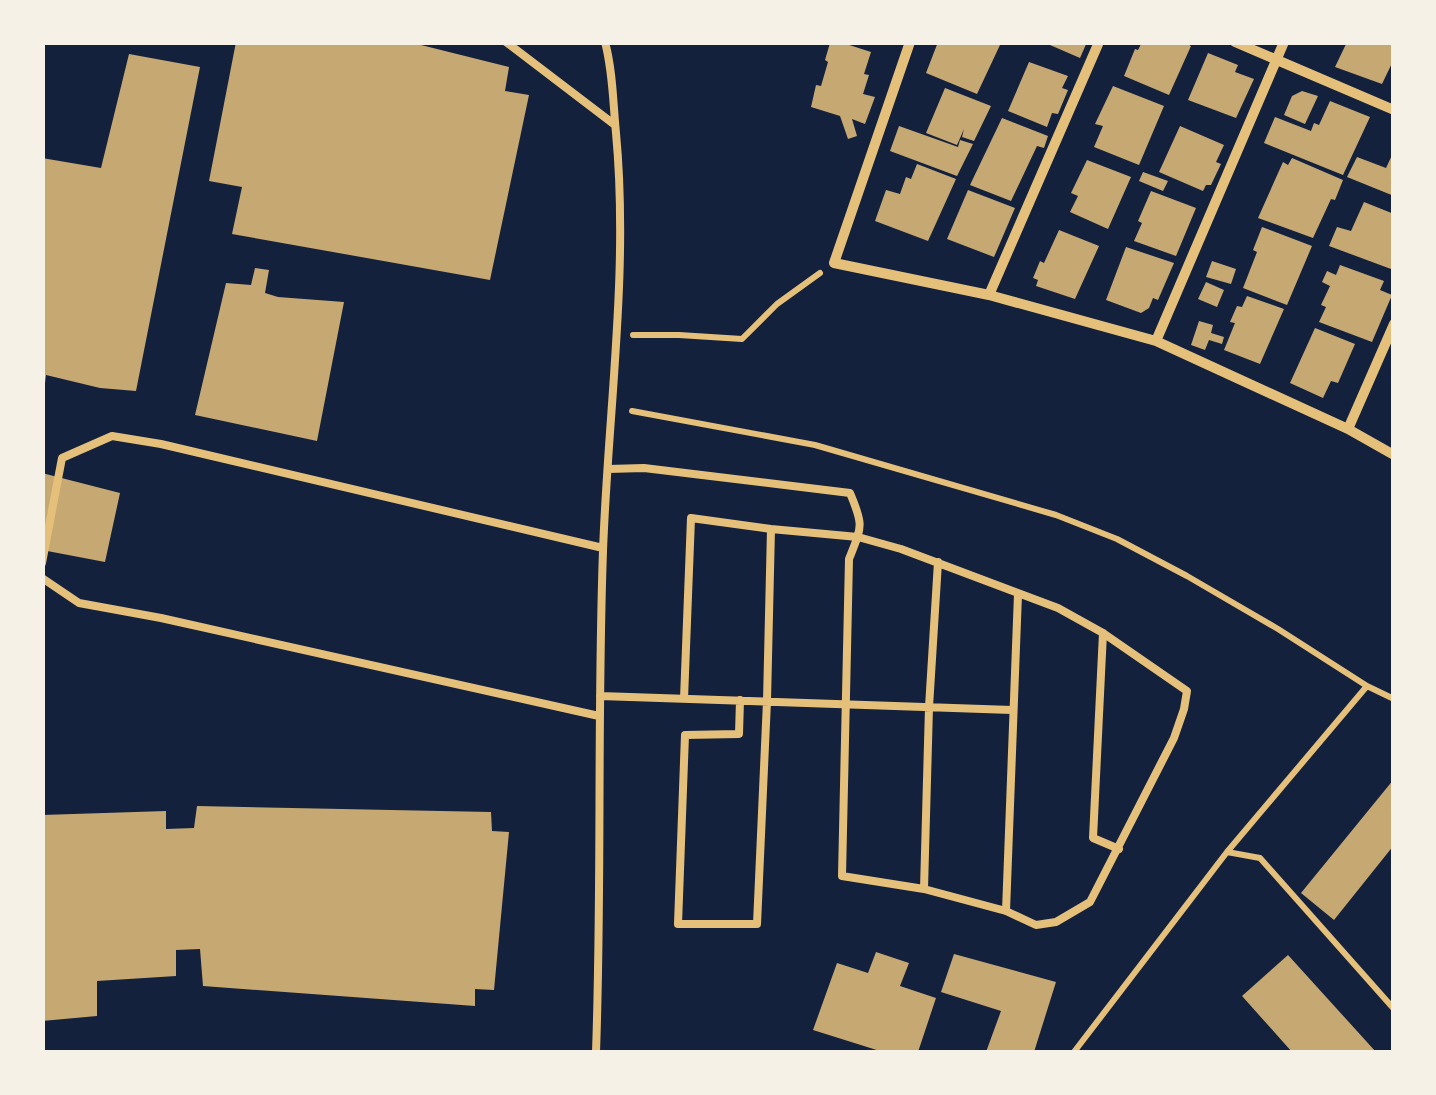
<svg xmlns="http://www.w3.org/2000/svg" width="1436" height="1095" font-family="Mulish,sans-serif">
<rect width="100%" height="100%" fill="#14213d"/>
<path fill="#c6a872" d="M236,42H409L509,67L505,91L529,95L490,280L232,234L242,187L209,181Z
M840,42L871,52L864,74L869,75L863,94L875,97L865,124L852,119L857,136L848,139L840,116L811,107L816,85L821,86L828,62L825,60L830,43Z
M938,42H992L1000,45L977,94L926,73Z
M1043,42H1087L1080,58Z
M1142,42H1184L1191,46L1169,95L1124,76L1135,49L1138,50Z
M1347,42H1394V59L1382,84L1335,67Z
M1208,53L1238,65L1235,72L1254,79L1236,118L1188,100Z
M129,54L200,67L136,391L100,388L46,375L45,383H42V158L101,168Z
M1029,62L1068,76L1062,88L1068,90L1058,114L1052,113L1047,127L1008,111Z
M1113,86L1164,106L1139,165L1094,147L1103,126L1095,124Z
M945,88L991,106L974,141L962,137L964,129L957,145L926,133Z
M1302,91L1318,96L1305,124L1284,115L1292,96Z
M1330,101L1370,117L1343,175L1264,143L1275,117L1311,131L1314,123L1319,125Z
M1002,118L1048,136L1044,148L1037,146L1011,201L970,185Z
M899,126L958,147L960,140L973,144L957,176L890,151Z
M1180,126L1224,145L1216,162L1221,164L1211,185H1206L1203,191L1159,172Z
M1394,151V196L1347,177L1357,157L1386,168Z
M1292,158L1343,180L1335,200L1331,199L1313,238L1258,218L1283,162L1288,165Z
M1087,160L1131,177L1108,229L1070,212L1078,196L1071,193Z
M917,164L956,179L928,241L875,221L886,190L900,194L906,177L911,179Z
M1143,172L1168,181L1163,191L1139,181Z
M968,190L1015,208L994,257L947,239Z
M1151,191L1196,208L1176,256L1134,241L1142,223L1138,221Z
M1364,202L1394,214V264L1391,269L1329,246L1337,227L1351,231Z
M1262,227L1312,246L1287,305L1243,288L1257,252L1253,250Z
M1059,230L1099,246L1075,299L1036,286L1038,280L1033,278L1040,261L1044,263Z
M1126,247L1174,263L1158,300L1153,298L1149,308L1141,313L1106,300Z
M1212,261L1236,269L1231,284L1206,277Z
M1340,265L1384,281L1380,290L1392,295L1372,342L1319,322L1326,307L1321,305L1330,286L1322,282L1327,271L1336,275Z
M255,268L269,270L265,293L278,297L344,302L317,441L195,415L226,283L251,285Z
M1206,282L1224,290L1217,307L1198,299Z
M1247,296L1284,309L1260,364L1224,350L1235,323L1230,322L1237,306L1242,307Z
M1199,321L1213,325L1211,333L1224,337L1222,344L1209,340L1205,350L1191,345Z
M1315,328L1355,344L1338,383L1331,381L1323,398L1290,383Z
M42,473L120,493L105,562L42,550Z
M1394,779V845L1334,920L1301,893Z
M197,806L491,812L492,831L509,832L494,990L475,989V1006L203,986L200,949L176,950V976L97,981V1016L42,1021V815L166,811V829L194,828Z
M876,952L909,963L900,986L936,998L918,1052H883L813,1030L837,963L868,973Z
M954,954L1056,982L1034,1052H986L1001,1011L941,992Z
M1288,955L1376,1052H1292L1242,996Z"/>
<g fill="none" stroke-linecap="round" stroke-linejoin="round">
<path stroke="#e5c07b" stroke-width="6" d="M633,335H679L742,339L777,304L820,273
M632,411L815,445L1056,515L1117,539L1187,576L1278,629L1367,686L1227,852L1074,1052
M1367,686L1394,699
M1227,852L1260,858L1394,1009"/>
<path stroke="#e5c07b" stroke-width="8" d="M506,42L615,125
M608,469L644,468L850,493C864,526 862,526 849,559L842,876L924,889L1006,911L1036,925L1056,922L1090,902L1174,738L1184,709L1187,691L1103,633L1058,608L901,549L858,537L771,529L691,518L684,699
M42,563L62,458L112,436L161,444L603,548
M42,578L79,603L161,618L599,716
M1103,633L1093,838L1119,849
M600,696L1012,710
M740,700L739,734L685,735L678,924H757L767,701L771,529
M924,889L929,707L938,562
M1006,911L1018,594
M596,1052C602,885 597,718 603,551C608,412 629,272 616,133C613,103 613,72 605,42"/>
<path stroke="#e5c07b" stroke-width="10" d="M910,42L834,263L989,295L1156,341L1348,429L1394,455
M1235,42L1394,110
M989,295L1099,42
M1156,341L1284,42
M1348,429L1394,324"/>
</g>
<rect width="1436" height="1095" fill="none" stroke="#f6f1e7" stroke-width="90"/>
</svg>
